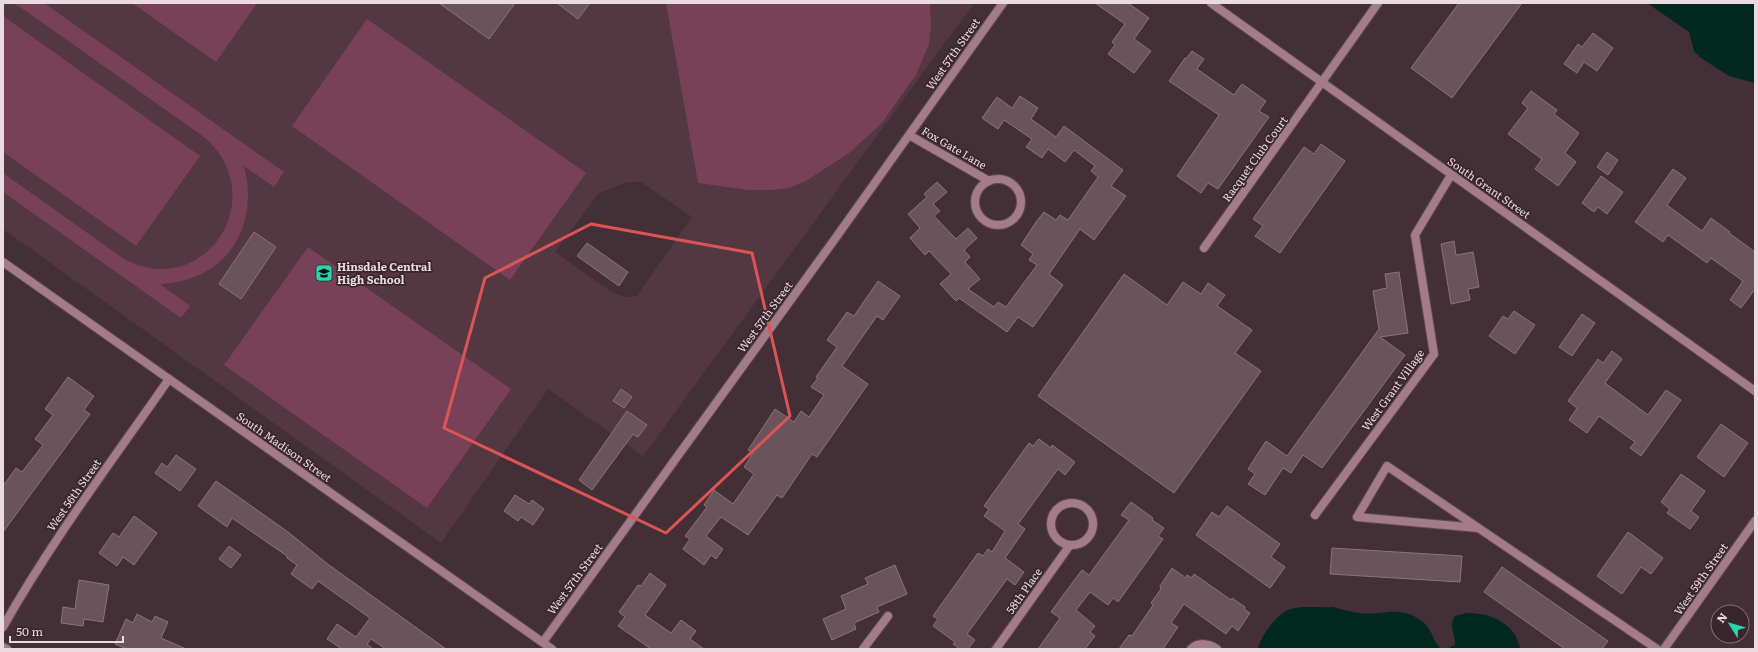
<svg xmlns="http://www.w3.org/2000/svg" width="1758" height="652" font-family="Literata,serif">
<rect width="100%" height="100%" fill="#442f37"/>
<path fill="#533741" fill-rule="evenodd" d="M3,3H974L643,456L548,389L441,543L3,229ZM627,182H641L692,217L637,296L626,297L613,293L555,252L599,193Z"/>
<path fill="#794157" d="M13,3H44L284,172L274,187L244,166C260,228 226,281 160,284L190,306L181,318L3,192V173L124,259C205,302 273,196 204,137L23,9Z
M132,3H257L216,62Z
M666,3H930L931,26L929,44L916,75L881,124L849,153L806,181L789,188L773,190H749L698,183Z
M3,16L200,156L136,246L3,152Z
M367,19L586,173L510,280L292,126Z
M308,247L511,389L427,508L224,365Z"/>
<path fill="#022920" d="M1647,3H1755V83L1729,76L1701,58L1694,51L1689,32Z
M1333,607C1341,609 1351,612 1360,613C1384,616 1399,604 1422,621C1433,629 1432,641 1441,649H1258C1260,637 1276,615 1288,610C1301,605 1319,608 1333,607Z
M1467,613C1484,613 1502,618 1513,632C1517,637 1518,643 1521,649H1446L1455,645C1456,635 1448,627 1455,616Z"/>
<path fill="#6b535b" stroke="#8b727b" d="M439,3H515L489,39Z
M557,3H590L578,19Z
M1095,3H1128L1149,18L1134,39L1151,51L1134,73L1108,54L1115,45L1112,42L1125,24Z
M1459,3H1522L1452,98L1411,68Z
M1593,33L1613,48L1597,71L1584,62L1577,73L1564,64L1578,44L1582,47Z
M1192,51L1204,59L1197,69L1234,95L1242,84L1266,101L1259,111L1269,117L1218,189L1208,183L1201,193L1177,176L1219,115L1169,81L1185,58L1186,59Z
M1531,91L1557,110L1554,114L1579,133L1565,153L1576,162L1558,186L1535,169L1542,159L1508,134L1528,108L1522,103Z
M1020,96L1038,108L1031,119L1056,137L1064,126L1123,170L1111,186L1126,196L1094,240L1080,229L1060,258L1049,274L1063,285L1033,327L1018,317L1007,332L959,298L956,301L940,284L951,274L929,251L925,255L910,238L920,228L908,214L927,197L924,194L937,182L947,192L933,204L940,211L934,216L956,239L968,228L977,238L964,250L970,257L965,262L980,279L968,289L994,307L998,302L1006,307L1037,265L1029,260L1033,254L1021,245L1036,222L1044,212L1056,220L1060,215L1068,220L1098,177L1091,171L1095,166L1074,150L1065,162L1048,149L1042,158L1026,147L1032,139L1004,120L998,129L982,118L997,97L1012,108Z
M1321,144L1345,161L1280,253L1255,236L1263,226L1253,219L1304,147L1314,154Z
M1607,152L1618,160L1608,175L1597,167Z
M1673,169L1686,178L1667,205L1702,231L1711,218L1730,232L1729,233L1755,252V289L1741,308L1730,300L1743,281L1711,258L1707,263L1668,235L1663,242L1635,222Z
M1601,176L1623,192L1607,214L1598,207L1594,212L1582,203Z
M254,232L276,247L241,299L219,284Z
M1454,241L1456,255L1473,252L1479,287L1468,289L1470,300L1451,304L1441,244Z
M587,243L628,272L619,286L577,256Z
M1399,272L1408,333L1380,337L1405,355L1322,468L1303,455L1291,473L1283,468L1265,495L1248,484L1255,474L1248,469L1266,441L1287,456L1379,329L1373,291L1387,288L1385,274Z
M1124,274L1167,305L1183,282L1201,294L1208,283L1225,295L1217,306L1252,330L1235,353L1261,371L1174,493L1038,396Z
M878,281L900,296L883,320L877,316L842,366L868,384L817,457L812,454L782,498L777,495L748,535L721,517L706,536L723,549L716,559L711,555L704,565L683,549L690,539L685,536L707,507L704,505L714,490L733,504L754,474L744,467L753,453L748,450L775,409L794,422L801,411L809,417L824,395L811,387L818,378L816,377L837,347L827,340L847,312L854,316Z
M1514,311L1535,325L1515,354L1489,336L1503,316L1508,319Z
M1582,314L1595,323L1572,356L1559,347Z
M1612,351L1622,359L1605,383L1648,415L1666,390L1681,400L1641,456L1630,448L1635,442L1599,416L1587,433L1569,420L1577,408L1568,401L1598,359L1603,363Z
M68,377L94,396L84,410L90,414L3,532V486L16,468L22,472L43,445L35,439L53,415L45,409Z
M621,389L632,397L624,408L613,401Z
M627,411L647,425L638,437L633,434L592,490L579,480Z
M1721,424L1748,443L1724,477L1697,457Z
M1039,439L1051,448L1052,445L1075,462L1065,475L1058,469L1018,524L1025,529L1005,558L1024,572L1015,585L1007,579L967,634L975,640L968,649H960L953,644L955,642L933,626L938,619L933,616L978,553L983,556L988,549L992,552L1005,531L984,516L989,509L984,506L1029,443L1033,446Z
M176,455L196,469L180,491L155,473L162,463L167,467Z
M1681,474L1705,491L1691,511L1699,517L1690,529L1667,513L1670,509L1661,502Z
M216,481L288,532L329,565L446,649H386L371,639L367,644L373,649H342L327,639L337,624L356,637L370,618L318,581L312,589L291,574L297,565L287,558V556L232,518L227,527L198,506Z
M515,495L529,504L532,500L544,509L533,525L521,517L518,521L504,511Z
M1131,502L1153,518L1152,520L1164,528L1158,536L1163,539L1118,602L1113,598L1108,605L1090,592L1076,610L1095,626L1090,632L1095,636L1085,649H1038L1060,618L1051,612L1061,598L1082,570L1089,575L1129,520L1121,515Z
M1227,506L1280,544L1271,557L1285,567L1270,588L1196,535L1212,512L1219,517Z
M134,516L157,533L134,565L123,557L117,566L99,553L113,533L119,537Z
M1628,532L1663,558L1651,574L1641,567L1622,594L1597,576Z
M229,546L241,555L231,568L219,559Z
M1332,548L1462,556L1460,582L1330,574Z
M895,565L907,594L877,607L879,612L854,623L856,629L832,640L823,619L846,609L841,596L868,584L865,578Z
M1502,567L1608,641L1602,649H1565L1484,592Z
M1172,568L1186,578L1187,575L1192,578L1194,574L1231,600L1232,598L1245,607L1244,609L1250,613L1238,631L1232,626L1226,634L1184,604L1171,623L1178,627L1163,649H1119L1129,635L1132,636L1153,605L1151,603L1161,589L1160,586Z
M650,573L666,585L645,615L671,633L681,620L696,631L690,639L704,649H651L618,626L625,617L619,612L638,585L641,586Z
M79,580L109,585L103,622L84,619L83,626L61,623L63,607L75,609Z
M137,614L152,622L155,616L168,622L161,638L186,649H127L115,644L126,619L133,623Z"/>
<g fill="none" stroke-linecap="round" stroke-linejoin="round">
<defs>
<path id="minor" d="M1211,3L1755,391
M909,135L989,181
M975 202a23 23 0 1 1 46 0a23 23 0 1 1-46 0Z
M1204,248L1378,3
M1051 524a21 21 0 1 1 42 0a21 21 0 1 1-42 0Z
M1315,515L1434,354L1415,235L1451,175
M1478,528L1357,517L1387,466L1657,649
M3,627C52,540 112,461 169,379
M543,642L837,236L1003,3
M3,647L7,649
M863,649L888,616
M996,649L1070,545
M1191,649C1198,642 1209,643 1217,649
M1664,649L1755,521"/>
<path id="tertiary" d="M3,262L552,649"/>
</defs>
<use href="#minor" stroke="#5e4b52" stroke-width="10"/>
<use href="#tertiary" stroke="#5e4b52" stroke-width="10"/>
<use href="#minor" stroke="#a37b89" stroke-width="8"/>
<use href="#tertiary" stroke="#a37b89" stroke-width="8"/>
</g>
<path fill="none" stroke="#db5556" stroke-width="3" stroke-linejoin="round" d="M591,224L752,253L790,416L666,533L444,428L485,278Z"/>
<defs>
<symbol id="school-square" viewBox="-11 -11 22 22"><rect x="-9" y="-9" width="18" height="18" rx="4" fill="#29d5ac" stroke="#3a252d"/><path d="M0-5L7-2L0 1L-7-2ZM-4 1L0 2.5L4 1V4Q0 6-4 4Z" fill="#111"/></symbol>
</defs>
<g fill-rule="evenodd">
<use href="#school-square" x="314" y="263" width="20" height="20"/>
</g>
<g text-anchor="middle" stroke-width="3.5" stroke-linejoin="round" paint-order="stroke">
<g font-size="11" fill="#e9dbe0" stroke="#3a252d">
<text transform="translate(953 54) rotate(-55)" y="4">West 57th Street</text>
<text transform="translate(954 148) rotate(30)" y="4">Fox Gate Lane</text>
<text transform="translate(1255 159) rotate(-54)" y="4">Racquet Club Court</text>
<text transform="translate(1489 188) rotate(35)" y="4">South Grant Street</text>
<text transform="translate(765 317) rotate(-54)" y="4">West 57th Street</text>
<text transform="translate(1393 390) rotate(-54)" y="4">West Grant Village</text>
<text transform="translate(284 447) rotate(35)" y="4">South Madison Street</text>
<text transform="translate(74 495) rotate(-55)" y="4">West 56th Street</text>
<text transform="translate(575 579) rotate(-54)" y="4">West 57th Street</text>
<text transform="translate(1701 579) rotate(-55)" y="4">West 59th Street</text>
<text transform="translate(1024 591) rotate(-55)" y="4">58th Place</text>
</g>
<g font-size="11" font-weight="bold" fill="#e9dbe0" stroke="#3a252d" text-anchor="start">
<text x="337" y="271">Hinsdale Central<tspan x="337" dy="13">High School</tspan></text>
</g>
</g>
<rect width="1758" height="652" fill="none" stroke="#e9dbe0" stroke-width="8"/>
<g transform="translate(1730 624) rotate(307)"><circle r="19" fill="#3a252d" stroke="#806e75"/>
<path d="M0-3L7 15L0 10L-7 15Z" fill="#29d5ac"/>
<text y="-6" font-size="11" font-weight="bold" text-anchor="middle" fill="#e9dbe0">N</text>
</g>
<path d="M10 636v6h113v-6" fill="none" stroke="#e9dbe0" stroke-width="2"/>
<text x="16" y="636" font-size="12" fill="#e9dbe0" stroke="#3a252d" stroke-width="3" paint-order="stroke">50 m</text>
</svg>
